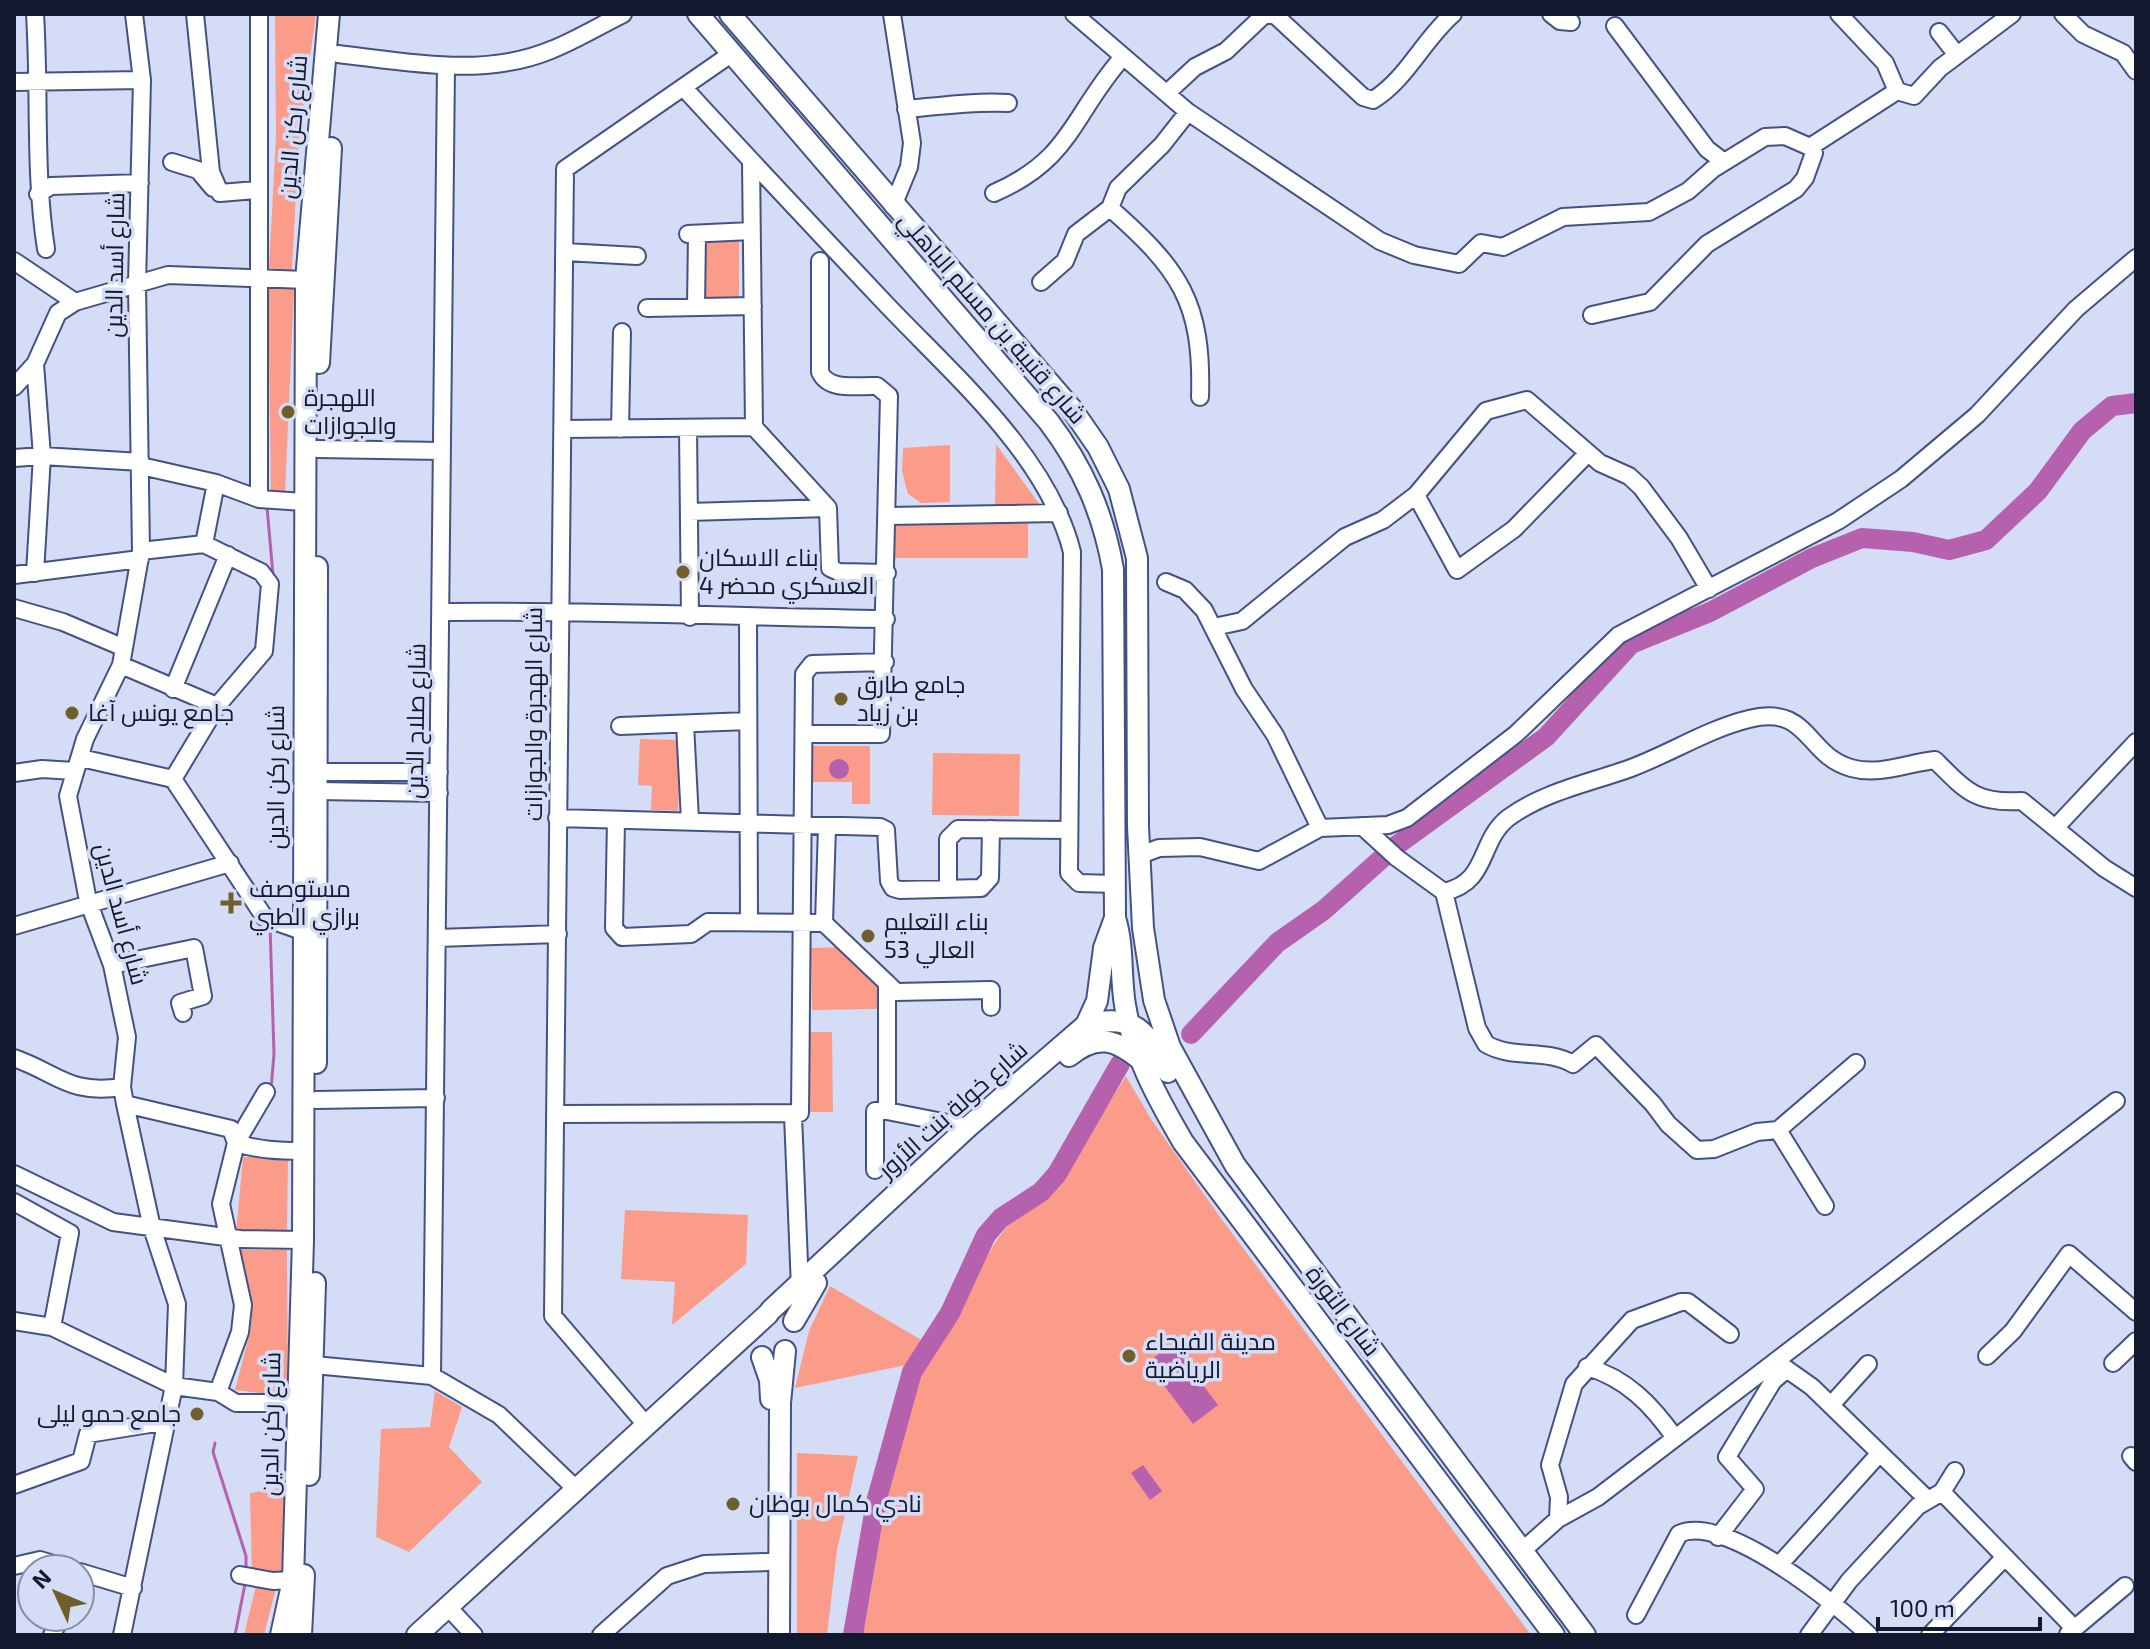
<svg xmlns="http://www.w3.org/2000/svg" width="2150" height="1649" font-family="'Exo 2',Cairo,sans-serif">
<rect width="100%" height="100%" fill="#d4ddf5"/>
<path fill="#fb9c8b" d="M275,14H316L299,138L292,270L269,269L276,136Z
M702,238H739V300L702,301Z
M268,286L294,287L285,494L271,493Z
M996,444L1042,508L995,507Z
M950,445V502L921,503L908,494L902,471L903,448Z
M1028,517V558H894V519Z
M640,739L681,740L678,811L651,810L652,786L638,785Z
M811,746H870V804H852V782H811Z
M933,753L1020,754L1019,816L932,815Z
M842,947L883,990L879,1009L812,1010L811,948Z
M806,1032H832L833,1112H807Z
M1126,1076L1151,1119L1220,1217L1531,1635H863C880,1550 887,1460 920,1379C930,1355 950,1335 961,1312C982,1267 997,1218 1047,1200Z
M243,1157L288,1158L287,1232L236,1233Z
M625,1210L748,1215L746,1264L672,1325L675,1282L621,1279Z
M240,1250H287L288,1396L235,1390L250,1332L252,1308Z
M830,1286L923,1341L911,1364L795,1388L809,1331Z
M435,1391L462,1407L449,1447L482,1482L409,1552L376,1537L381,1429L430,1427Z
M797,1453L858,1456L837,1550L827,1635H797Z
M287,1487L281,1572H252L250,1493Z
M256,1586L276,1588L264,1635H244Z"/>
<path fill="#b661ae" d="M829 769a10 10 0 1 1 20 0a10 10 0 1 1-20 0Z
M1172,1344L1218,1405L1193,1424L1147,1363Z
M1143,1465L1162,1491L1150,1500L1131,1473Z"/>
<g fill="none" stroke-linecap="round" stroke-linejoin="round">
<path stroke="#b661ae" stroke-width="3" d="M267,507L273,575
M236,859L271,913
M270,925L274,1054L271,1089
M215,1443L213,1452L246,1556V1568
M235,1635L245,1584"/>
<path stroke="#b661ae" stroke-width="20" d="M1191,1034L1277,943L1324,910L1397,845L1546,737L1631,644L1710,612L1812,558L1862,538L1913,542L1949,550L1986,540L2038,491L2082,431L2112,406L2136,403
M853,1635L876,1502L912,1372L950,1313L986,1235L1001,1218L1041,1192L1057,1174L1120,1064"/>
<defs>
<path id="minor" d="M35,14C40,93 34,171 46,249
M195,14L211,172L220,193L257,190
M259,14V499
M892,14L912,143L909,167L893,206
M1074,14L1188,112L1380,241L1414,255L1459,264L1481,243L1503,247L1563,217L1649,212L1688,191L1713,169L1765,137L1785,136L1810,147L1814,153L1805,178L1796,189L1707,244L1650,302L1592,315
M1551,14L1560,21L1571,22
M1839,14L1885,63L1897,91
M2063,14L2083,34L2123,53L2136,71
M1615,26L1707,149L1724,162
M1939,32L1957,55
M338,54C407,62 484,78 551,50C576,40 599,26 623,14
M14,82L142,80
M684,88C750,160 817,231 884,302C951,373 1048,455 1072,552L1069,873L1079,883L1115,884
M1897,91L1914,96L1940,68L2012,14
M1168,92L1195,67L1226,51L1264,15H1275L1363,97L1373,100C1407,79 1423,40 1453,14
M906,109C939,106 975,101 1008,103
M1188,112L1162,145L1118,188L1110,208C1179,269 1203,301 1200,397
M1810,147L1897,91
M751,161L754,427
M172,162L198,170L213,188
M994,193C1072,159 1072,115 1122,58
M38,194L51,186L140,183
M688,234L751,231
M565,252L637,256
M14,261L75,302
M1041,282L1065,261L1076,234L1110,208
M696,307L697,234
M647,308L753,306
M14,387L35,364L58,313L75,302L168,275L306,280
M564,429L754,427L828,508L830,568L839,572L887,573
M620,429L622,332
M688,429L690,617
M317,449L442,451
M14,458L42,456L141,462
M141,466L216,483L259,499L304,502
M1416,495L1457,570L1514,529L1588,453
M689,512L828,508
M888,516L1059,513
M204,544L216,483
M141,551L204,544L261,572L270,584L264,651L217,706L173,779
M35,573L42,456L35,364
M14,575L140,559
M1166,582L1185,590L1204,610L1244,689L1275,735L1320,828
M14,608L63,622L122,647
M441,612C589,610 738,617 886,619
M748,618L749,922
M1214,627L1242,621L1345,537L1383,520L1416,495L1486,411L1527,400L1600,463L1629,476L1641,487L1679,538L1709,589
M121,665L217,706
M173,689L228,555
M685,724L690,820
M620,726L748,721
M804,734H881L889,396L877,386C858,385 829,392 820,372V261
M81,758L173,779L265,918L302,931
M318,772H439
M14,773L42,769L74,771
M318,791L439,793
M557,818L880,827L886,830L889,881L893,888L900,890L981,888L990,878L991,829
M616,820L614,928L622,937L691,934L708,922L824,923L827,826
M1362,826L1397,858L1444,892L1477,1028L1486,1044C1513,1060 1546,1048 1573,1064L1596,1045L1653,1104L1668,1124L1697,1150L1714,1149L1757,1132L1778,1130L1856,1063
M2056,827L2136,742
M1140,855L1159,848L1200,847L1259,861L1320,828L1388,825L1407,818L1516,734L1619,635L1838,521L1901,479L1977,415L2076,309L2136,258
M948,889V839L958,829L1069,830
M1444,892C1489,882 1478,842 1508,818C1545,791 1590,783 1631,768C1671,753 1708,729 1749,719C1810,704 1805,755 1851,768C1880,776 1907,763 1935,760C1966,791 1976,804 2022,801L2104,868L2136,888
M824,923L887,983
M14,926L230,863
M438,938L558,934
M112,965L194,948L203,996L180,1003L183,1013
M14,1058C59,1074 69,1095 122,1087
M316,1100L436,1098
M125,1104L231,1129L236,1143C259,1150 279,1151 302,1151
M887,1111L968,1127
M557,1114L800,1113L804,674L812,664L885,662
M793,1115L800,1288
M1778,1130L1825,1206
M875,1170V1111H887V983L896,992L991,990V1007
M14,1174L113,1222L240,1239L303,1240
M14,1202L70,1233L52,1327
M14,1321L52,1327L174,1386L218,1392L236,1403H297
M1987,1356L2013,1331L2069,1254L2136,1312
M1778,1363L1812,1387L1927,1499
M2113,1363L2136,1341
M314,1365L432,1376L499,1415L576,1489
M1587,1367C1626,1378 1652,1405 1675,1438
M432,1376L446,67
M218,1392L240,1332L243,1305L221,1204L236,1143L266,1092
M1831,1405L1868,1364
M647,1426L553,1316L565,169L731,54
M2131,1456L2136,1462
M14,1485L81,1461L88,1434L168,1421
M1942,1492L2074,1628
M1558,1519L1598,1497L2116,1101
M1718,1537L1755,1489L1727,1457L1773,1381L1786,1370
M1522,1551L1558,1519L1559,1497L1550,1465L1574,1384L1632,1320L1681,1302H1688L1730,1334
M1780,1564L1879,1454
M14,1566L40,1560L70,1569
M80,1572L133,1588
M240,1575L273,1581L293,1580
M448,1607L474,1635
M1636,1615L1679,1534C1723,1512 1838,1605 1869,1635
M2068,1634L2125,1586
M52,1635L61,1617
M122,1635L174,1386L177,1304L152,1228L125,1104L122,1087L127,1037L112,965L88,901L68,796L85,739L121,665L141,551L137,284L142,80L134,14
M601,1635L667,1576L704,1564L768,1562
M1809,1635L1849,1581L1918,1506L1942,1492L1955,1471
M1930,1635L2005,1557"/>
<path id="major" d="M698,14L1049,422C1083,467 1103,513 1113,569L1115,918C1124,947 1120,975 1125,1005C1133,1054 1158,1099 1183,1142L1554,1635
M730,14L1071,408L1098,447L1119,489L1137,558L1138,826L1143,928L1154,1000L1170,1047L1235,1165L1585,1635
M319,363L331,148
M1086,1025C1135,1012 1147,1032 1168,1072
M1069,1056C1097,1033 1116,1039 1142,1061
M316,1063L317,567
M771,1310L968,1127L1086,1025L1097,1001L1104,948L1115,918
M794,1321L816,1283
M762,1357L770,1380L771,1399
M309,1475L315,1283
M281,1635L293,1580L303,1240L306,280L329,14
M301,1635L304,1575
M417,1635L768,1314
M779,1635L780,1403L785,1351"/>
</defs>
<use href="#minor" stroke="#435285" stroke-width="20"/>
<use href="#major" stroke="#435285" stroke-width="24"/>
<use href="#minor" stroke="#fff" stroke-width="16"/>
<use href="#major" stroke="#fff" stroke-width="20"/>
</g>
<g fill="#705f2d" stroke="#d4ddf5" stroke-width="3">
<circle cx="288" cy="412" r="8"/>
<circle cx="683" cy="572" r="8"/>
<circle cx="841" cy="699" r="8"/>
<circle cx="72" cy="713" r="8"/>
<path d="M227 891h8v8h8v8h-8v8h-8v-8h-8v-8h8z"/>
<circle cx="868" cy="936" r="8"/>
<circle cx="1129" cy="1356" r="8"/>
<circle cx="197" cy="1414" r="8"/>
<circle cx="733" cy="1504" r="8"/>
</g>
<g text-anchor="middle" stroke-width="7" stroke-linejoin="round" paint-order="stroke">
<g font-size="24" fill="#12182d" stroke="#d4ddf5">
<text transform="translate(293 127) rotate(-85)" y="8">شارع ركن الدين</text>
<text transform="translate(115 265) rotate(-89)" y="8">شارع أسد الدين</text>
<text transform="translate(992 318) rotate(49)" y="8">شارع قتيبة بن مسلم الباهلي</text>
<text transform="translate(534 714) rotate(-90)" y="8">شارع الهجرة والجوازات</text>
<text transform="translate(416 721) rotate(-89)" y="8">شارع صلاح الدين</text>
<text transform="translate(276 777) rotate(-90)" y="8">شارع ركن الدين</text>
<text transform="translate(121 914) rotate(75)" y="8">شارع أسد الدين</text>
<text transform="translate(953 1110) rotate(-42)" y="8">شارع خولة بنت الأزور</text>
<text transform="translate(1343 1311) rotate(53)" y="8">شارع الثورة</text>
<text transform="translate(271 1424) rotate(-89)" y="8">شارع ركن الدين</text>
</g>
<g font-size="24" fill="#12182d" stroke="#d4ddf5" text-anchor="start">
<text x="304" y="406">اللهجرة<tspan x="304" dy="28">والجوازات</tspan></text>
<text x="699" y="566">بناء الاسكان<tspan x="699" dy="28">العسكري محضر 4</tspan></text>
<text x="857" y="693">جامع طارق<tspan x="857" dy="28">بن زياد</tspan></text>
<text x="88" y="721">جامع يونس آغا</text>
<text x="249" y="897">مستوصف<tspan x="249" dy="28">برازي الطبي</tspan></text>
<text x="884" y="930">بناء التعليم<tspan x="884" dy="28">العالي 53</tspan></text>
<text x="1145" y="1350">مدينة الفيحاء<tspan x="1145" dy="28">الرياضية</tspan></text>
<text x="181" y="1422" text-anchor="end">جامع حمو ليلى</text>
<text x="749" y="1512">نادي كمال بوظان</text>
</g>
</g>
<rect width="2150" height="1649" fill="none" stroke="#12182d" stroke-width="32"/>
<g transform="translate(56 1593) rotate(314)"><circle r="38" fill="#d4ddf5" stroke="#868ea5" stroke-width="2"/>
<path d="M0-6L14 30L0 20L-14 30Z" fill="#705f2d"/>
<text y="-12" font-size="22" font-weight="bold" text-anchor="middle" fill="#12182d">N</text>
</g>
<path d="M1878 1617v12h162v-12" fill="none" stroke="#12182d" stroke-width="4"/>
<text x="1890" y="1617" font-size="24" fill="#12182d" stroke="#d4ddf5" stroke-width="6" paint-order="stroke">100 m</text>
</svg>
